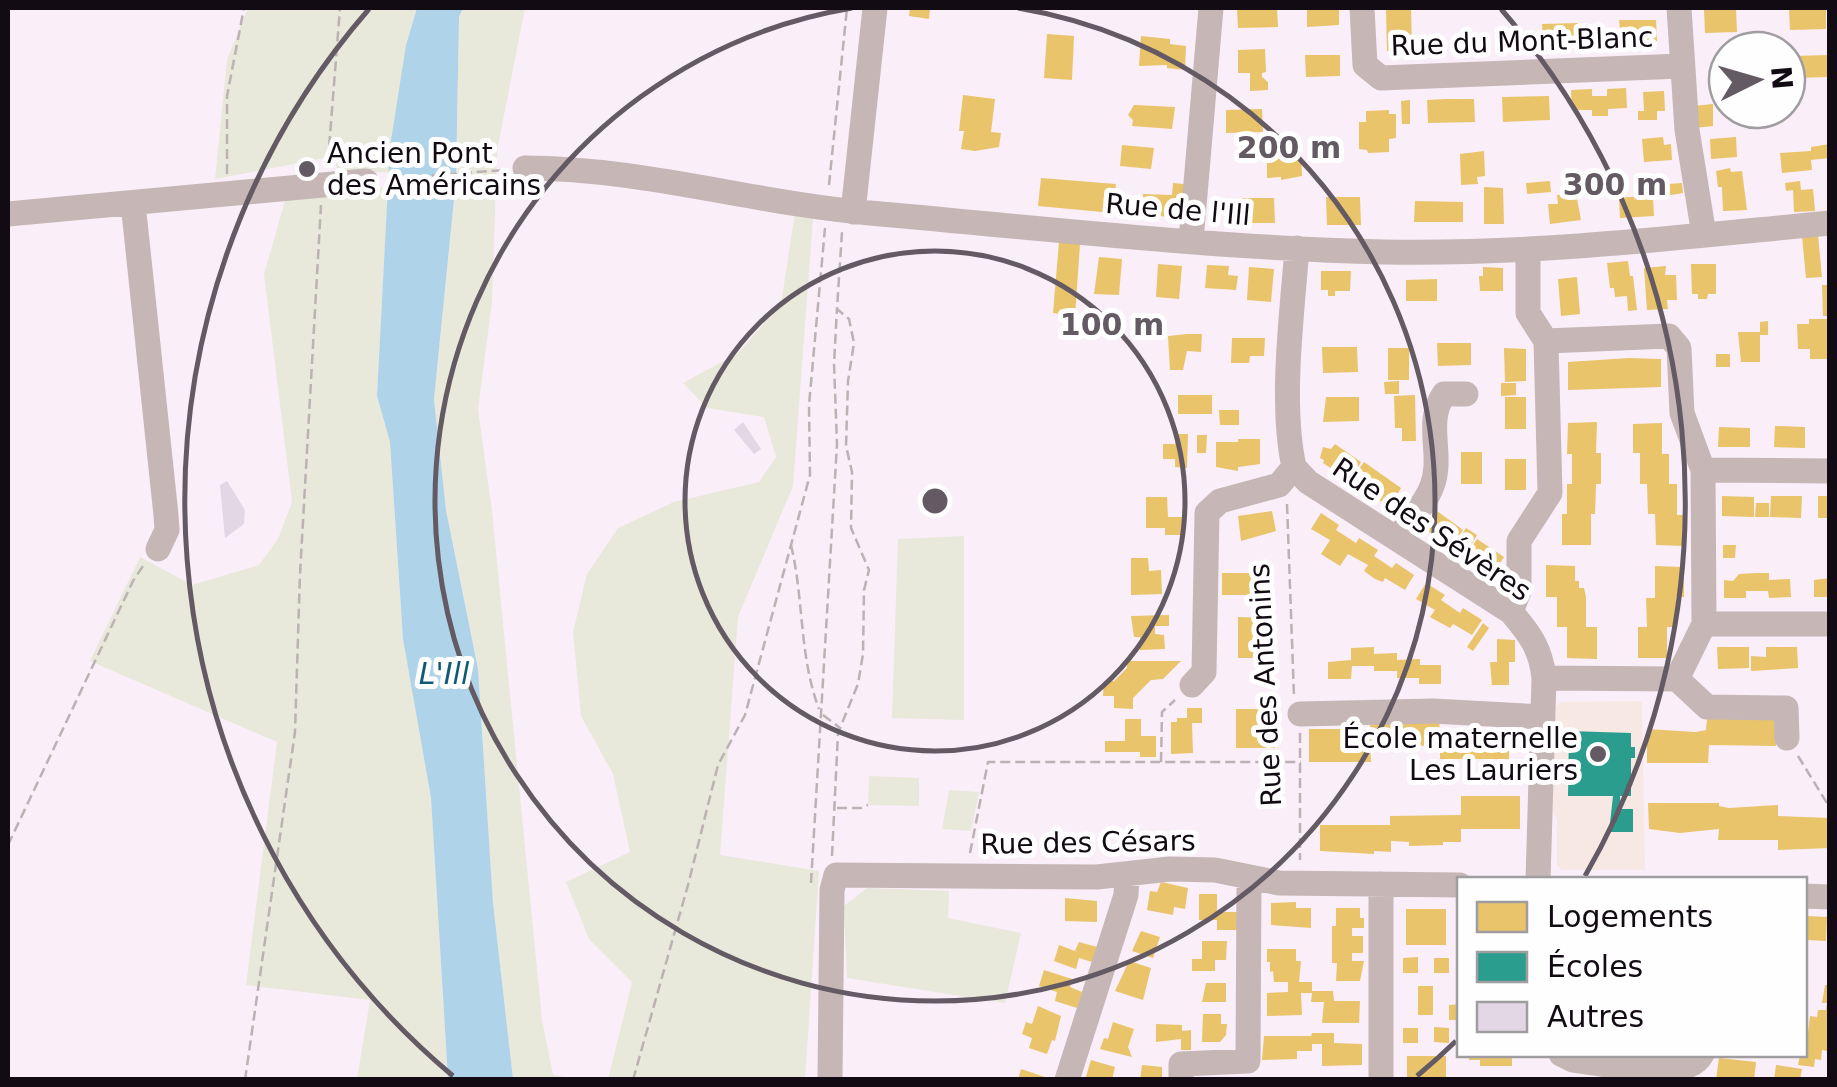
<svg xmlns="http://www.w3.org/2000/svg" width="1837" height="1087" font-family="'DejaVu Sans',sans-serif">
<rect width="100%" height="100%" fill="#faeef9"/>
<path fill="#f8e8e4" d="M1642,701L1645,870H1562L1557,865V819L1553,813L1554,708L1561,702Z"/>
<path fill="#e8e8db" d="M248,8H417L406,45L389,172L338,174L335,156L215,179L227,60Z
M463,8H525L497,151L492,302L478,409L492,511L542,1020L553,1075L579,1079H513L493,903L478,669L446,509L434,399L456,179L459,17Z
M388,187L377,396L390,442L403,639L431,798L448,1079H357L370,1000L246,985L277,742L90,661L140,557L192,585L259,565L278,539L292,502L264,274L287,194Z
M795,213L813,218L793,486L738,617L720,855L819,871L805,1079H608L632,982L589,939L566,882L630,852L613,774L581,716L573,632L587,574L618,528L674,502L759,482L776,457L764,417L707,408L683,383L738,353L781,304Z
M964,536V720L892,718L898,539Z
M869,776L919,778V806L868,805Z
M949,790L979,792L971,831L942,829Z
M867,888L949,891L948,918L1021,933L1005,1003L847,978L844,906Z"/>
<path fill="#afd3e8" d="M417,8H463L459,17L456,179L434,399L446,510L478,669L493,903L513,1079H448L431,798L403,639L390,442L377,396L390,147L406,45Z"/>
<path fill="#e9c46a" d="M910,8H930L929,19L909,16Z
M1237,8H1277L1278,27L1238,28Z
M1307,8H1339V25L1307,27Z
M1386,8H1411L1412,51H1387Z
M1789,8H1826V29L1790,30Z
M1736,9L1737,32L1705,33L1704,10Z
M1619,20H1656L1657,41L1634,42V47H1622Z
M1578,23L1579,44L1555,45L1556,49L1544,50L1542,24Z
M1047,34L1074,36L1072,80L1044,78Z
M1141,36L1170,39V44L1186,46L1185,70L1167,68V65L1139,66Z
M1265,49L1266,72L1262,73V77L1268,82V90L1250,91V73H1238V50Z
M1305,55H1340V76L1306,77Z
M1727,55V78L1718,79L1717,56Z
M1829,55L1830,77L1793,78V56Z
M1626,88L1627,108L1608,109V116H1592V110H1572L1571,90L1592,89V96H1607V89Z
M1664,91L1665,111H1657V120H1638V111H1644L1643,92Z
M963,95L995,99L991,132L1001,133L999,147L975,151L961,149L964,131H959Z
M1549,96L1550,120L1503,122L1502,97Z
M1447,99H1474L1475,122L1428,123L1427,100Z
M1410,100V124H1402L1401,101Z
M1713,104V126L1694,128L1693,106Z
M1134,105L1175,107L1172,129L1132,126L1133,120L1128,115Z
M1262,109L1263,132L1226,133V110Z
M1389,110V114H1396V138L1389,139V152L1368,153L1367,150L1359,149V122H1366V111Z
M1663,137L1664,145L1671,144L1672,160L1644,162L1642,139Z
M1736,137L1737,157L1711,159L1710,139Z
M1830,144V158L1811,160L1812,170L1782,173L1780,153L1811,151V147Z
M1122,145L1154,148L1151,169L1120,166Z
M1484,151L1485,176L1477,177L1478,184L1461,185L1460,154Z
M1301,152L1302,176L1281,180V177L1267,178V153Z
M1730,168L1731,172L1742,171L1747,210L1723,211L1722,187H1718L1716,171Z
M1041,178L1116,184L1113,213L1038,206Z
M1550,181L1551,192L1527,194L1526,183Z
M1800,181L1801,190L1813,189L1815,211L1794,212L1793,190L1786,191L1785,183Z
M1173,183L1184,184L1182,210H1174L1173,217L1142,215L1143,194L1172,195Z
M1682,183L1683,193L1653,198L1654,216L1620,218L1619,198L1641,196L1640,186Z
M1484,187L1503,188L1504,224H1484Z
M1576,193L1581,220L1550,224L1548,204H1558L1557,195Z
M1326,197H1360L1361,225H1327Z
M1237,198H1274L1275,223H1249V213H1237Z
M1415,201L1463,202V222H1414Z
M1818,235L1822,277L1806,278L1802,236Z
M1059,242L1080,244L1075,316L1053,313Z
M1099,257L1122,259L1119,295L1094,294Z
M1628,261L1630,276H1633L1637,310L1628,311L1627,296L1615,297L1614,288H1610L1607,263Z
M1158,264L1182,266L1179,299L1156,297Z
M1691,264H1716V294H1708L1707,299H1698V294H1692Z
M1207,265L1229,266L1228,275L1238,276L1236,290L1205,288Z
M1666,266L1665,275H1676L1677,300H1667L1668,309L1647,310L1644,268Z
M1249,267L1274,269L1271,302L1247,300Z
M1483,267L1503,268V291H1480L1479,276H1483Z
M1321,271H1351L1350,291H1335V296H1328V290H1321Z
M1577,277L1580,314L1561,316L1558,279Z
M1437,279V301H1406V280Z
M1822,285H1830V316H1823Z
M1809,319H1830V359H1810V349H1798L1797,324H1809Z
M1768,321V335H1760V332V362H1741L1738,332H1760V322Z
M1187,334H1202L1201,352L1187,351L1183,370H1170L1168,336Z
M1232,338H1265L1264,356H1250L1249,363H1231Z
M1437,343H1471V365L1438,366Z
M1322,347H1357L1358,372L1323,373Z
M1388,348H1409V380H1388Z
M1504,348L1526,349V381L1505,382Z
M1716,354H1730V367H1716Z
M1629,358L1661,359V387L1568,390V362Z
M1399,381V394H1385L1384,382Z
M1501,383H1516V395L1501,396Z
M1178,395H1212V414H1178Z
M1415,395L1416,441H1402V428H1395L1394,396Z
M1326,397H1359V421L1323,422Z
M1505,397H1526V429H1505Z
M1219,410H1239V425H1220Z
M1597,422L1596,453H1601V484H1596L1595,514H1591V545H1562V514H1567V484H1572V454H1567L1568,423Z
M1662,423V454H1669V484H1677V515H1684V546L1656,545L1655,514H1648L1647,484H1640V453H1633V424Z
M1775,426L1805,427V448L1774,447Z
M1719,427L1750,428V447H1718Z
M1175,434H1188L1187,468L1175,467V459H1163V444H1175Z
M1197,435H1207L1206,453H1197Z
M1238,439H1260V464L1238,467V471L1216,467V442H1238Z
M1335,444L1361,462L1350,481L1323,463L1324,460L1320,458L1323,447L1331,449Z
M1461,452H1482V484H1461Z
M1505,459H1526V490H1505Z
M1364,462L1401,488L1390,507L1363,489L1368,481L1356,473Z
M1722,496L1754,497V517L1722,516Z
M1771,496H1802L1801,518L1770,517Z
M1818,496H1830V518H1818Z
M1146,497H1167L1168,517H1184L1183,535H1165V528H1146Z
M1756,503H1769V517H1755Z
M1272,511L1276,531L1241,541L1238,516Z
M1437,511L1463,530L1452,547L1425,529Z
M1321,513L1339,525L1336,530L1356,543L1359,538L1378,550L1374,556L1392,568L1396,563L1414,575L1405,590L1385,578L1383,582L1375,579L1364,571L1368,565L1348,554L1340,566L1321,554L1330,540L1311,529Z
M1466,528L1477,535L1470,547L1459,539Z
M1477,539L1504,557L1492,575L1465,557Z
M1723,545H1736L1735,558H1723Z
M1131,558H1148L1149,571L1161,570L1162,594L1131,595Z
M1546,565L1575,566V581H1579V588H1584L1586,597V627H1597V659L1567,658V627H1557V597H1546Z
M1655,566L1684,567V597H1676V627H1667V658H1638V627H1647L1646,598H1655Z
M1222,573H1268V595H1222Z
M1756,573H1769V580L1790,579L1791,597L1769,598L1768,591H1746V598H1724V580L1733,581L1739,574Z
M1830,578V597H1814V580Z
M1426,583L1445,595L1441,600L1460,613L1463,608L1482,620L1472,635L1453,624L1450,628L1430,617L1435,610L1416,599Z
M1169,615V626H1155V634L1164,635L1165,649L1140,650V637H1134L1131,616Z
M1238,617L1272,618L1273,658H1238Z
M1483,623L1489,628L1473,651L1467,647Z
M1497,639L1515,640V662H1509V685H1492L1490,662H1497Z
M1374,647V654L1397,653V660L1420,659V665H1441V684H1419V678H1397V671H1374V666H1352L1351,679H1328V662L1351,660V648Z
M1717,647H1749V668L1718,669Z
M1766,647H1797L1798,668L1751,671V656L1766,657Z
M1127,661H1181L1163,679L1151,680L1133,698V709L1114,708V696H1103L1104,681H1114L1127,668Z
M1187,708H1202V723H1192L1193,753L1171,754V722H1177V718H1187Z
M1236,709H1275V748H1236Z
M1370,718L1440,719L1439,733L1457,732V730L1509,733V759H1440V746L1370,745L1371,762H1309V729H1370Z
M1125,719H1141V736H1156V757H1140V752H1105V741H1125Z
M1707,719H1776V746L1709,745L1708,763H1647V729L1696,732L1706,730Z
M1461,796H1520V829H1461V842H1443V845L1409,846V842L1391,841V852L1374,851V854L1320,851V825H1390V816L1461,815Z
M1648,803H1719V806L1729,808L1778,805V816L1830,818V848L1778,850V840H1718L1719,829L1680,833L1649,829Z
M1161,882L1188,888L1185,909L1174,907L1173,915L1147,910L1150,891L1157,892Z
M1199,894H1217V912H1237V930H1217V920H1199Z
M1065,898L1097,901V922L1065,921Z
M1296,902V908H1311V928L1271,925V903Z
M1336,908H1360V918H1364V928H1352V936H1363V953H1352V961H1364L1360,981H1336L1337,963H1332V926H1336Z
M1406,909H1446V945H1406Z
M1808,916L1827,917L1826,941L1807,940L1804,918Z
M1141,931L1160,937L1153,958L1132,951Z
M1202,941H1227L1226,960H1215V971H1192V959H1202Z
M1079,942L1097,947L1092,962L1079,958L1076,969L1054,961L1059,945L1075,951Z
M1267,949H1296V961H1301L1299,982H1312V991H1333L1334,1001H1360L1359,1023H1322L1324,1002H1311L1312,993H1301L1302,1015L1267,1016V993L1288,992V982H1274L1273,971L1270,972V962H1267Z
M1418,957V973H1403V958Z
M1434,958H1449V973H1434Z
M1129,961L1151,968L1143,1000L1115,991Z
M1044,970L1072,979L1070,987L1082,992L1077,1008L1055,1001L1057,992L1039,986Z
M1206,983H1226V1002H1202Z
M1825,985H1830L1827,1051L1822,1050L1821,1060L1815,1059L1814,1067L1798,1065L1800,1054H1804V1033H1808L1810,1016L1817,1017L1818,1010H1826L1827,1003H1822Z
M1418,986H1433V1015H1418Z
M1460,1004V1020H1449V1005Z
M1038,1006L1061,1016L1055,1041L1052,1040L1047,1054L1029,1048L1032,1038L1022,1034L1026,1022L1032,1024Z
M1203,1014H1221V1024H1227L1226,1035L1220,1042H1202Z
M1113,1022L1134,1029L1128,1047L1132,1057L1100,1049L1104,1038L1108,1039Z
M1156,1024L1182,1025V1031L1191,1030V1050H1181V1039L1156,1042Z
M1434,1027L1449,1028V1043L1434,1042Z
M1403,1028H1418V1043H1403Z
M1312,1033H1334V1043L1362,1044V1065L1322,1066V1044H1312V1051H1297V1059L1262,1060L1264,1036H1311Z
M1469,1054H1512V1066H1480V1060H1469Z
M1407,1056H1446V1080H1407Z
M1719,1058L1756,1062L1754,1080H1716Z
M1091,1060L1115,1067L1112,1080H1085Z
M1142,1065L1162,1067V1080H1140Z
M1776,1065L1802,1069L1800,1080H1774Z
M1021,1069L1051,1079V1080H1018Z"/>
<path fill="#2a9d8f" d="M1569,731L1631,733V747H1635V758H1631V796H1620V809H1633V832H1609L1613,796H1568Z"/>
<path fill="#e3d7e5" d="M743,422L761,449L754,454L734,430Z
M227,481L245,510L244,524L225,538L220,485Z"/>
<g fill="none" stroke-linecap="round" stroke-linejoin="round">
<path stroke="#bcb1b3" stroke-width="2.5" stroke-dasharray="10 5" stroke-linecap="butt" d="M328,161L340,8
M227,174V96L244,8
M387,179L504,170
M829,185L847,8
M1287,504L1294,696
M791,545C804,599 799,656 819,709
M823,715L840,728
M1300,733V860
M1798,756L1830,808
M1161,762L1162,712L1175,700
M837,808H861L868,805
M8,845L133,581L145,563
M970,853L988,762H1301
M832,856L838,733L858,684L863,654L864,590L869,570L851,528L852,472L846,446L848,381L854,343L849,319L837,309L842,232
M811,883L837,444L834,364L837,309
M245,1080L295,732L300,574L321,205
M633,1080L688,885L718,765L745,715L810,475L809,405L825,228"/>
<path stroke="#c6b7b6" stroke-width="25" d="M1362,8L1365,65L1381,78L1682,66
M1679,8L1687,130L1704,235
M525,168C641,168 754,203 870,213C1041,228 1212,248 1384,252C1533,255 1681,237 1830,223
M133,203L166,515L167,530L158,549
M853,212L875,8
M8,214L366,181
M1191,241L1211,8
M1294,467L1308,482L1511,612C1530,634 1541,649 1544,678L1538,880
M1294,467C1280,403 1292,315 1297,248
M1703,470L1830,471
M1397,539C1408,523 1425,505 1432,486C1444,455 1424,423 1444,394H1466
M1511,612L1519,591V541L1550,493L1546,341L1528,313V251
M1704,624H1830
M1544,678L1677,679L1704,624L1703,470L1682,413L1679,348L1669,336L1546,341
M1677,679L1707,707L1786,708L1787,738
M1192,685L1204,672L1207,513L1220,501L1279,485L1294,467
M1300,714L1433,711L1543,717
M1804,896L1830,897
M1561,1054L1573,1060C1604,1063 1686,1085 1702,1054
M830,1080L832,890L836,875L1097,877L1170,869L1215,870L1279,883L1460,885
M1067,1080L1126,895L1127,875
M1181,1080V1064L1248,1061L1249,878
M1381,1080V884"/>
</g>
<g fill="none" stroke="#645a64" stroke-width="5">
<circle cx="935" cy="501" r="250"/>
<path d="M1018 8A500 500 0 1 1 852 8"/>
<path d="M1456 1041A750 750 0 0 1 1417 1076M453 1076A750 750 0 0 1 369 9M1501 9A750 750 0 0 1 1585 876"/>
</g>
<g fill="#645a64" stroke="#fefefe" stroke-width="4">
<circle cx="307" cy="169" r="10"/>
<circle cx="1598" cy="754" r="10"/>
</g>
<g text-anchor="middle" stroke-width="10" stroke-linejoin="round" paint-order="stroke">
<g font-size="28" fill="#130b13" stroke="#fefefe">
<text transform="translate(1522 41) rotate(-2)" y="10">Rue du Mont-Blanc</text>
<text transform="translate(1178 209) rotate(5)" y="10">Rue de l'Ill</text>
<text transform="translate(1432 529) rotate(34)" y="10">Rue des Sévères</text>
<text transform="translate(1265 685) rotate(-93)" y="10">Rue des Antonins</text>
<text transform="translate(1088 842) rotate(-1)" y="10">Rue des Césars</text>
</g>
<g font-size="28" fill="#130b13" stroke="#fefefe" text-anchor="start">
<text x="327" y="163">Ancien Pont<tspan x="327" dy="32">des Américains</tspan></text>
<text x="1578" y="748" text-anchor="end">École maternelle<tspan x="1578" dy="32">Les Lauriers</tspan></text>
</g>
<g font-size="30" font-style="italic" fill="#105b74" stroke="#fefefe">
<text x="444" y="684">L'Ill</text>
</g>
</g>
<circle cx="935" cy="501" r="15" fill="#645a64" stroke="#fefefe" stroke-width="5"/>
<g font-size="30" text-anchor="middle" font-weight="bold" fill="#645a64" stroke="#fefefe" stroke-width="10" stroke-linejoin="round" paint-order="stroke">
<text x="1289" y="158">200 m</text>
<text x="1615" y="195">300 m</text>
<text x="1112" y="335">100 m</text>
</g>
<rect width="1837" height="1087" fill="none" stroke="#130b13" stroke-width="20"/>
<rect x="1457" y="877" width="350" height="180" fill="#fefefe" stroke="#a09da0" stroke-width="2.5"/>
<rect x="1477" y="902" width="50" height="30" fill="#e9c46a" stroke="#a09da0" stroke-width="2.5"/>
<text x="1547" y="927" font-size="30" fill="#130b13">Logements</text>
<rect x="1477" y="952" width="50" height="30" fill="#2a9d8f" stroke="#a09da0" stroke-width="2.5"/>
<text x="1547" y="977" font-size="30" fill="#130b13">Écoles</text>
<rect x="1477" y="1002" width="50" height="30" fill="#e3d7e5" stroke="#a09da0" stroke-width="2.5"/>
<text x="1547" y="1027" font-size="30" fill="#130b13">Autres</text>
<g transform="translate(1757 80) rotate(85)"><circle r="48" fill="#fefefe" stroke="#a09da0" stroke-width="2.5"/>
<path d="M0-8L18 38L0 25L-18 38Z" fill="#645a64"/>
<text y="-15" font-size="28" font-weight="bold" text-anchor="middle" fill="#130b13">N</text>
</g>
</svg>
